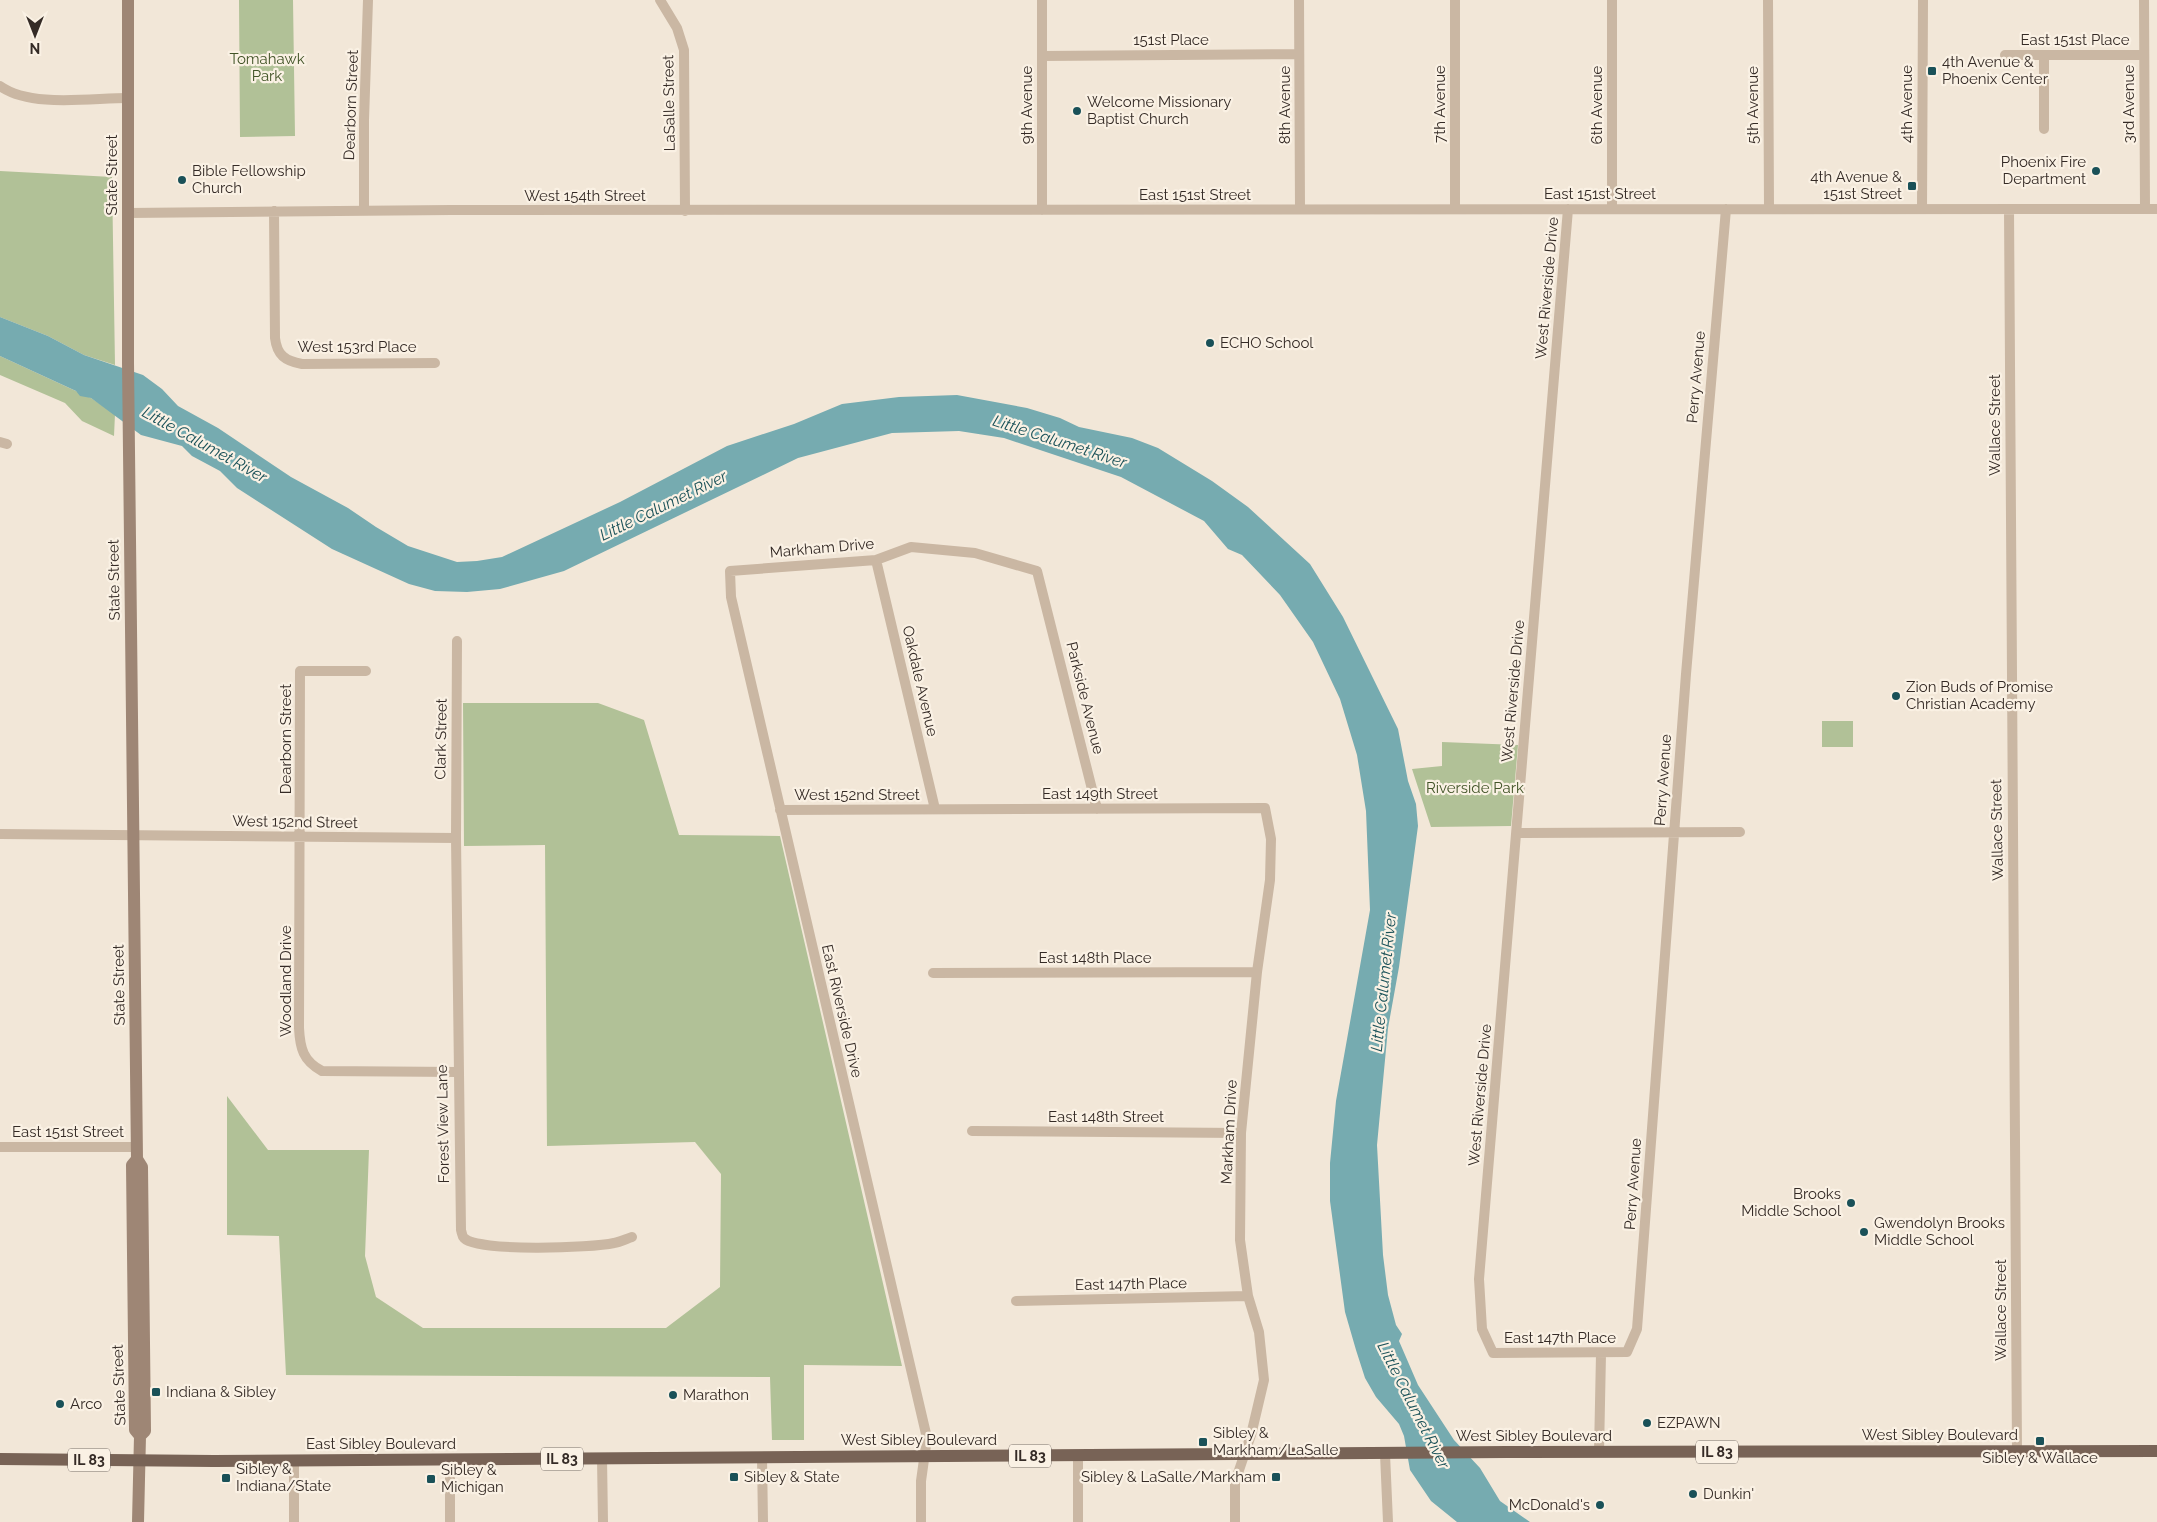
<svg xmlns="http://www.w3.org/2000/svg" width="2157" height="1522" font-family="Raleway,sans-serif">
<rect width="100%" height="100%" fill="#f2e7d8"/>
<path fill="#b1c197" d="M239,0H293L295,136L240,137Z
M0,171L112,177L115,365L84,355L48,336L0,317Z
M0,356L91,398L115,414L114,436L82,421L65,403L0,375Z
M463,703H598L644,720L679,835L780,836L902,1366L804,1365V1440H772L770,1377L286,1375L279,1236L227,1235V1096L268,1150H369L365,1256L376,1297L423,1328H666L720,1287L721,1174L695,1142L547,1146L545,845L464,846Z
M1822,721H1853V747H1822Z
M1442,742L1518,745L1511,826L1431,827L1412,769L1442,766Z"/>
<path fill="#76abb0" d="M0,317L48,336L84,355L143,375L162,389L178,406L218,428L291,477L348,508L376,527L408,546L457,562L477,561L502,557L620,502L727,446L794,424L842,404L899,397L957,395L1027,408L1060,418L1079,427L1132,438L1158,448L1212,481L1248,507L1310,564L1343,617L1398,729L1408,781L1416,804L1418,826L1399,967L1388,1028L1377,1145L1383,1255L1388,1295L1396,1325L1402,1334L1399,1341L1418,1385L1454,1440L1480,1468L1500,1501L1530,1522H1457L1431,1501L1410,1470L1404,1436L1399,1424L1376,1397L1365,1378L1356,1350L1345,1312L1330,1201V1163L1336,1101L1370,910L1366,811L1357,755L1340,699L1313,642L1280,595L1242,555L1228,549L1204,521L1121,477L1004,438L959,431L892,433L798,458L564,571L500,589L467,592L435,591L409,584L332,549L237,488L220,471L192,456L182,446L141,435L91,398L80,396L76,391L0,356Z"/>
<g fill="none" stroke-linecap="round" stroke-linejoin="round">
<path stroke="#cab7a3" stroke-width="10" d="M660,0L677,28L684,50L685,211
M1299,0L1300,209
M1455,0V209
M1612,0V209
M1768,0L1769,209
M2144,0L2145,209
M2005,55H2144
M2044,55V129
M1042,56L1299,54
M0,86C31,108 90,98 128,98
M1568,209L1479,1279L1482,1329L1493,1353L1627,1352L1637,1329L1686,674L1726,209
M1922,209L1923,0
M2009,209L2017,1451
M1042,210V0
M274,211L275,338C277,355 285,361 302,364L435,363
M364,211V120L368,0
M128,213L451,210L2157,209
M0,442L7,444
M876,560L935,809
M457,641L456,838L461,1230C462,1233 462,1236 464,1238C477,1252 592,1248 614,1243C620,1242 626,1239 632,1237
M366,671H300L299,1028C300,1048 303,1061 322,1071L458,1072
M780,810L1265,808L1271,839L1270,880L1257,972L1241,1133L1240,1240L1248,1296L1259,1332L1264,1380L1251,1435L1235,1482V1522
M1517,833L1740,832
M0,834L456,838
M933,973L1257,972
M972,1131L1241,1133
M0,1147H137
M1016,1301L1248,1296
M1599,1452L1601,1354
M1385,1454L1388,1522
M1078,1455V1522
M762,1457L763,1522
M602,1458L603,1522
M450,1459V1522
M294,1460V1522
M921,1522V1481L927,1438L731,597L730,571L876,560L911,547L975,553L1037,571L1097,809"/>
<path stroke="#9e8675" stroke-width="12" d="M128,0V363L137,1159L142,1167L145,1431L140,1436
M137,1159L132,1165L135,1430L140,1436L138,1522"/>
<path stroke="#786356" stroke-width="12" d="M0,1459L214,1461L1506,1452L2157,1451"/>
</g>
<g fill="#1a5158" stroke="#faf1e4" stroke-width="2">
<rect x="1927" y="66" width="10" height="10" rx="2.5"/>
<circle cx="1077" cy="111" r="5"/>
<circle cx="2096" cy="171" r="5"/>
<circle cx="182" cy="180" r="5"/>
<rect x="1907" y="181" width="10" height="10" rx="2.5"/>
<circle cx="1210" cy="343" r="5"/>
<circle cx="1896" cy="696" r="5"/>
<circle cx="1851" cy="1203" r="5"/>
<circle cx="1864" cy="1232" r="5"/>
<rect x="151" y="1387" width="10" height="10" rx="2.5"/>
<circle cx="673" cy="1395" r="5"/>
<circle cx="60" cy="1404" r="5"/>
<circle cx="1647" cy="1423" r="5"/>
<rect x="2035" y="1436" width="10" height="10" rx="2.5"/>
<rect x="1198" y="1437" width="10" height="10" rx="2.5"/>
<rect x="729" y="1472" width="10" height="10" rx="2.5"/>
<rect x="1271" y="1472" width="10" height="10" rx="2.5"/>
<rect x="221" y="1473" width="10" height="10" rx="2.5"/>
<rect x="426" y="1474" width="10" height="10" rx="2.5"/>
<circle cx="1693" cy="1494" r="5"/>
<circle cx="1600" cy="1505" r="5"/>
</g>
<g text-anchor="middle" stroke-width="4.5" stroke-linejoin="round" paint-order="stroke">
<g fill="#faf1e4" stroke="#70665f" stroke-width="1">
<rect x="1696" y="1440.5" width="42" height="23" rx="4"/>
<rect x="1009" y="1444.5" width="42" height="23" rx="4"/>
<rect x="541" y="1447.5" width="42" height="23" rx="4"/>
<rect x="68" y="1448.5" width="42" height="23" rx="4"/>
</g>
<g font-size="14" font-weight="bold" fill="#352b26">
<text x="1717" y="1457">IL 83</text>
<text x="1030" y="1461">IL 83</text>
<text x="562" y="1464">IL 83</text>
<text x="89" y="1465">IL 83</text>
</g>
<g font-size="15" fill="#352b26" stroke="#faf1e4">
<text x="1171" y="45">151st Place</text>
<text x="2075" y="45">East 151st Place</text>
<text transform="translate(669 103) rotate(-91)" y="5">LaSalle Street</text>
<text transform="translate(1440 104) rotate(-90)" y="5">7th Avenue</text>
<text transform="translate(1907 104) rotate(-90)" y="5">4th Avenue</text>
<text transform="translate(2129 104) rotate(-90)" y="5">3rd Avenue</text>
<text transform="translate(351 105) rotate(-88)" y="5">Dearborn Street</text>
<text transform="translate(1027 105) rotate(-90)" y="5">9th Avenue</text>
<text transform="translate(1285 105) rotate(-90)" y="5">8th Avenue</text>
<text transform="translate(1597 105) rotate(-90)" y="5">6th Avenue</text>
<text transform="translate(1753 105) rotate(-90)" y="5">5th Avenue</text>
<text transform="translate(112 175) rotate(-90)" y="5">State Street</text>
<text x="1600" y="199">East 151st Street</text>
<text x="1195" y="200">East 151st Street</text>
<text x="585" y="201">West 154th Street</text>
<text transform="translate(1547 288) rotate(-85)" y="5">West Riverside Drive</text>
<text x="357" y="352">West 153rd Place</text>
<text transform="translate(1696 377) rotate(-85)" y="5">Perry Avenue</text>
<text transform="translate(1995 425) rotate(-90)" y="5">Wallace Street</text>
<text transform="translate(822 548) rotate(-5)" y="5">Markham Drive</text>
<text transform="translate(114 580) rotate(-91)" y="5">State Street</text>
<text transform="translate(920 681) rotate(77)" y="5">Oakdale Avenue</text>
<text transform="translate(1513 691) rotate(-85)" y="5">West Riverside Drive</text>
<text transform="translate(1085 698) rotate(76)" y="5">Parkside Avenue</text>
<text transform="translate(286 739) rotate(-90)" y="5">Dearborn Street</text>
<text transform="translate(441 739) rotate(-89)" y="5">Clark Street</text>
<text transform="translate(1663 780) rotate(-86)" y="5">Perry Avenue</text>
<text x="1100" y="799">East 149th Street</text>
<text x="857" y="800">West 152nd Street</text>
<text transform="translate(295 822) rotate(1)" y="5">West 152nd Street</text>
<text transform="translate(1997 830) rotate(-91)" y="5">Wallace Street</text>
<text x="1095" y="963">East 148th Place</text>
<text transform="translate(286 981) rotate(-90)" y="5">Woodland Drive</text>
<text transform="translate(119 985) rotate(-91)" y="5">State Street</text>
<text transform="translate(842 1011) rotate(77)" y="5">East Riverside Drive</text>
<text transform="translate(1480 1095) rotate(-85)" y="5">West Riverside Drive</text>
<text x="1106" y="1122">East 148th Street</text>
<text transform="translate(443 1124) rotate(-91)" y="5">Forest View Lane</text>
<text x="68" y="1137">East 151st Street</text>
<text transform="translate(1229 1132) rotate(-87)" y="5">Markham Drive</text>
<text transform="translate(1633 1184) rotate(-86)" y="5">Perry Avenue</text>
<text transform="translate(1131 1284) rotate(-1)" y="5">East 147th Place</text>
<text transform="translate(2001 1310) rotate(-90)" y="5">Wallace Street</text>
<text x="1560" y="1343">East 147th Place</text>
<text transform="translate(119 1385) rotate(-92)" y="5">State Street</text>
<text x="1940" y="1440">West Sibley Boulevard</text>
<text x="1534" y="1441">West Sibley Boulevard</text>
<text x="919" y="1445">West Sibley Boulevard</text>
<text x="381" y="1449">East Sibley Boulevard</text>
</g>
<g font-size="15" fill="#425428" stroke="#faf1e4">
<text x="267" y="64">Tomahawk<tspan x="267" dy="17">Park</tspan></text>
<text x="1475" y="793">Riverside Park</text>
</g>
<g font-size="15" fill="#352b26" stroke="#faf1e4" text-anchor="start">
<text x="1942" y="67">4th Avenue &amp;<tspan x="1942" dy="17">Phoenix Center</tspan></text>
<text x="1087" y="107">Welcome Missionary<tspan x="1087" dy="17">Baptist Church</tspan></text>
<text x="2086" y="167" text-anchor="end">Phoenix Fire<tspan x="2086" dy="17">Department</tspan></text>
<text x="192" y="176">Bible Fellowship<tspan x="192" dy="17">Church</tspan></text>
<text x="1902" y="182" text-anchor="end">4th Avenue &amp;<tspan x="1902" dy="17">151st Street</tspan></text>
<text x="1220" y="348">ECHO School</text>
<text x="1906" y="692">Zion Buds of Promise<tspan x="1906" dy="17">Christian Academy</tspan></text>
<text x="1841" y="1199" text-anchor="end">Brooks<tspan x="1841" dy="17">Middle School</tspan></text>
<text x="1874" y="1228">Gwendolyn Brooks<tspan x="1874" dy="17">Middle School</tspan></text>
<text x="166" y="1397">Indiana &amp; Sibley</text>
<text x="683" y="1400">Marathon</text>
<text x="70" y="1409">Arco</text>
<text x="1657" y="1428">EZPAWN</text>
<text x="1213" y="1438">Sibley &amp;<tspan x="1213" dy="17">Markham/LaSalle</tspan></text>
<text x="2040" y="1463" text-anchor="middle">Sibley &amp; Wallace</text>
<text x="236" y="1474">Sibley &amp;<tspan x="236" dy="17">Indiana/State</tspan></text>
<text x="441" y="1475">Sibley &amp;<tspan x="441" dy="17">Michigan</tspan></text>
<text x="744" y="1482">Sibley &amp; State</text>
<text x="1266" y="1482" text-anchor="end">Sibley &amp; LaSalle/Markham</text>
<text x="1703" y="1499">Dunkin'</text>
<text x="1590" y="1510" text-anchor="end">McDonald's</text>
</g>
<g font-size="16" font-style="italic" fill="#1a5158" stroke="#faf1e4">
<text transform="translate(1060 441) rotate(18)" y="6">Little Calumet River</text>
<text transform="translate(205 444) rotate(29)" y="6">Little Calumet River</text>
<text transform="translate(663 505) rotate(-26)" y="6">Little Calumet River</text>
<text transform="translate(1383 982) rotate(-84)" y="6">Little Calumet River</text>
<text transform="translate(1414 1405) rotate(63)" y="6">Little Calumet River</text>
</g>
</g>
<g transform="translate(35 35) rotate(180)" stroke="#faf1e4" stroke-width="4" paint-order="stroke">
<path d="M0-4L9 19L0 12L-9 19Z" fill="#352b26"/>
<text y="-8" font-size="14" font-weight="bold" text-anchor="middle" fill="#352b26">N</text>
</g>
</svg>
